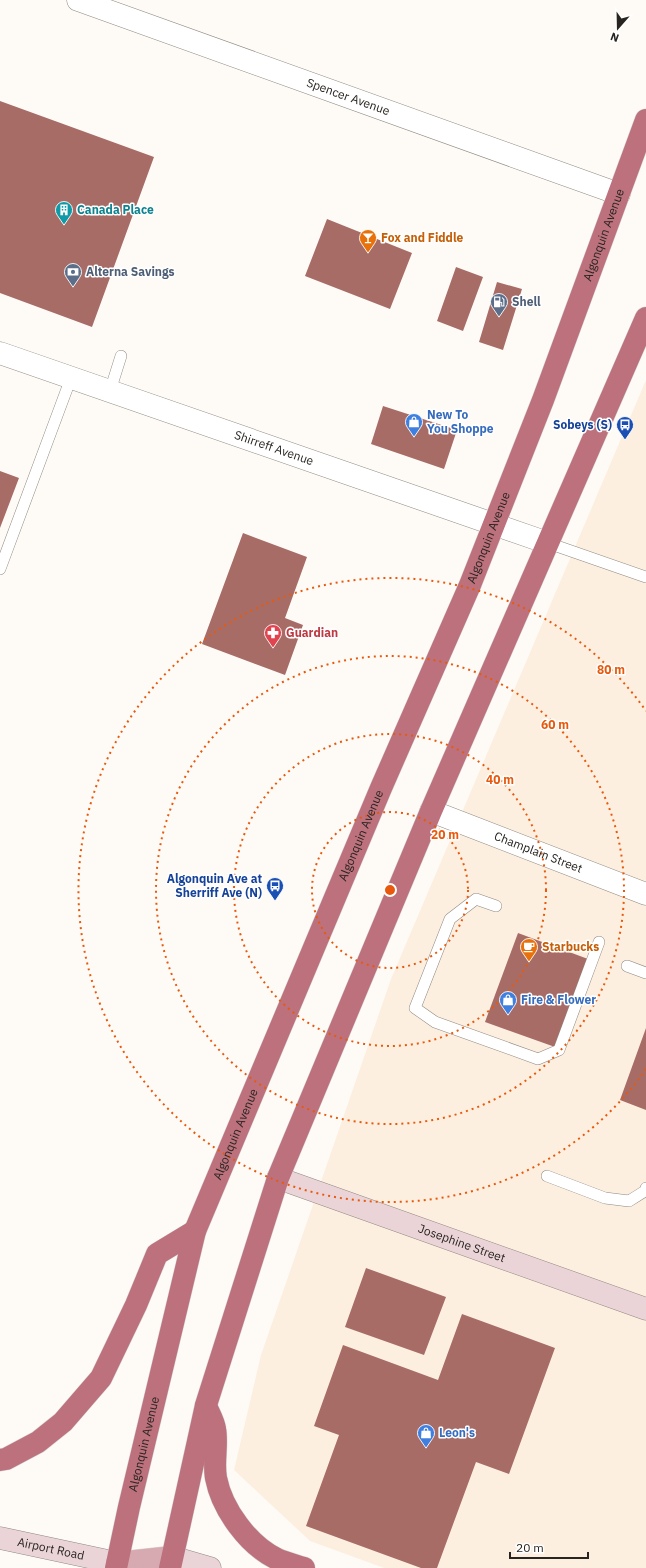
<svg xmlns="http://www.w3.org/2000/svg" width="646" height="1568" font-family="'IBM Plex Sans',sans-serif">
<rect width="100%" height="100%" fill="#fefbf7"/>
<path fill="#fcefdf" d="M646,380V1568H384L310,1541L234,1470L261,1355L391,979Z"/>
<path fill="#a86c67" d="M0,101L154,157L92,327L0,293Z
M327,219L412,253L390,309L305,276Z
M456,267L483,277L463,331L437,321Z
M497,282L522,289L503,350L479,342Z
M383,406L457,430L444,469L371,444Z
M0,471L19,478L0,528Z
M243,533L307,557L285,618L303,625L285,675L202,644Z
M518,933L588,959L555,1047L485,1022Z
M646,1028V1110L620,1100Z
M366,1268L446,1297L424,1355L345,1327Z
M462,1314L555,1348L509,1474L476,1462L437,1568H421L306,1526L339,1435L314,1426L343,1345L438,1380Z"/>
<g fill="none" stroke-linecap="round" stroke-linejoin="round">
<defs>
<path id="lane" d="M110,391L121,356
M548,543L646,577
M0,569L71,378
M496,906L476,899L450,919L415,1008L435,1022L538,1059L559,1050L599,942
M627,966L646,973
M547,1176L605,1198L629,1201L645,1191L646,1188"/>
<g id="street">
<path id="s1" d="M78,0L619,194"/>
<path id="s2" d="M0,353L548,543"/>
<path id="s3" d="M431,811L646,894"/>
</g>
<g id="secondary">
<path id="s4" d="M278,1178L646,1309"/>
<path id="s5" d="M0,1538L117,1563"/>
<path d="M172,1557L210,1568"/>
</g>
<path id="primary" d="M117,1563L172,1557"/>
<g id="highway">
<path d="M206,1406C209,1413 214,1421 215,1429C218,1444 213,1462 216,1478C222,1509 248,1545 277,1559C286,1563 295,1565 304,1568"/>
<path d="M0,1460L6,1459L38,1442L63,1422L101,1378L136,1305L157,1254L195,1231"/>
<path id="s6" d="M116,1568L129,1507L195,1231L381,788L470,585L543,400L646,120"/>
<path d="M170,1568L206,1405L278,1178L431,811L646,318"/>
</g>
</defs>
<use href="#lane" stroke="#908980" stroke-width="12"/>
<use href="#street" stroke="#908980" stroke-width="23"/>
<use href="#secondary" stroke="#908980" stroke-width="23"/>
<use href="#primary" stroke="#d8d8d7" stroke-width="23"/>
<use href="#highway" stroke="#d8d8d7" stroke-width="23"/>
<use href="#lane" stroke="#fff" stroke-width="11"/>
<use href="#street" stroke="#fff" stroke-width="22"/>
<use href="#secondary" stroke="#ebd4d8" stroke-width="22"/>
<use href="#primary" stroke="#d7aab1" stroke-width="22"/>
<use href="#highway" stroke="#bc717d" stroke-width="22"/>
</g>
<g fill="none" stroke="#e8590c" stroke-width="2" stroke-dasharray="2 4">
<circle cx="390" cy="890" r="78"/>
<circle cx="390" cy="890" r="156"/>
<circle cx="390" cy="890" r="234"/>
<path d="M646 1069A312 312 0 1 1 646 711"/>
</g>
<defs>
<symbol id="building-pin" viewBox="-11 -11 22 30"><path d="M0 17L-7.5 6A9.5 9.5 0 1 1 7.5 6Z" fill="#0f9aa8" stroke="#fff"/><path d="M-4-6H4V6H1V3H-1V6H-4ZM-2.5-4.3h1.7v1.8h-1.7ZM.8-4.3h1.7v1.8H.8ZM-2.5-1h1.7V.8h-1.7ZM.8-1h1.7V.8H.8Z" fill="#fff"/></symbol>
<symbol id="bar-pin" viewBox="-11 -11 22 30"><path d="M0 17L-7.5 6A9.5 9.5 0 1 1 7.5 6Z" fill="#e8710a" stroke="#fff"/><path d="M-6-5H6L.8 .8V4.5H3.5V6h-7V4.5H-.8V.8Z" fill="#fff"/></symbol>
<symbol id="bank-pin" viewBox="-11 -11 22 30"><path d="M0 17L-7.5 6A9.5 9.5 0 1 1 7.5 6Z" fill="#5c6f8a" stroke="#fff"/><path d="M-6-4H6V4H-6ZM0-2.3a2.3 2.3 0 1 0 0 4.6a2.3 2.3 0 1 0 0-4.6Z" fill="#fff"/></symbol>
<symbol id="fuel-pin" viewBox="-11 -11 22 30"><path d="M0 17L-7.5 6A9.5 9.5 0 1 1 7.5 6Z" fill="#5c6f8a" stroke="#fff"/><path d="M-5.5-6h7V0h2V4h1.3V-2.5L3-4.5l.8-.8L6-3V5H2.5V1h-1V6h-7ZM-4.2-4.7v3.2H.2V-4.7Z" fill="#fff"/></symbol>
<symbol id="shop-pin" viewBox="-11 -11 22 30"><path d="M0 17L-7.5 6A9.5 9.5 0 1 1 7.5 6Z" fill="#3f7fe0" stroke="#fff"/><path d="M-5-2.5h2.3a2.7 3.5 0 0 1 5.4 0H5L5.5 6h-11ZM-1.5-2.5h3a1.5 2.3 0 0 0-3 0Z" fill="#fff"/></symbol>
<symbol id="bus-pin" viewBox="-11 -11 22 30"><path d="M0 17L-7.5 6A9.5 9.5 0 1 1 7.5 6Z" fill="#1a4fb4" stroke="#fff"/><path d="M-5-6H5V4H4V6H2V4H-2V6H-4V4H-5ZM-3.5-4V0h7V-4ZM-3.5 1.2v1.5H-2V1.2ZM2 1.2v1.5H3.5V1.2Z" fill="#fff"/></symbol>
<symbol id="pharmacy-pin" viewBox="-11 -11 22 30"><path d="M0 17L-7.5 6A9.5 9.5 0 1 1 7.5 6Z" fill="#e0444e" stroke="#fff"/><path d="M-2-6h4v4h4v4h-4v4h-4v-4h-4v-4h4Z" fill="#fff"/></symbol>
<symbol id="cafe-pin" viewBox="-11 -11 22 30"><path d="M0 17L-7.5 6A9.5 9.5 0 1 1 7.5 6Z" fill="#e8710a" stroke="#fff"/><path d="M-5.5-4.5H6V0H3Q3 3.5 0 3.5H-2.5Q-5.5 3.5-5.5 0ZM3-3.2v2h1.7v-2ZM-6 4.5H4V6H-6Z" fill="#fff"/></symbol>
</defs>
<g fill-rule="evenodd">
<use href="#building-pin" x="54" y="200" width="20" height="27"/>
<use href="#bar-pin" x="358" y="228" width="20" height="27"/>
<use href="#bank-pin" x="63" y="262" width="20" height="27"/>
<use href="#fuel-pin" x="489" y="292" width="20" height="27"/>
<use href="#shop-pin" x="404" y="412" width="20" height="27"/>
<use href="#bus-pin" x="615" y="415" width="20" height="27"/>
<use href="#pharmacy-pin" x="263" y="623" width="20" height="27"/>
<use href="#bus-pin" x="265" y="876" width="20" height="27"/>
<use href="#cafe-pin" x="519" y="937" width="20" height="27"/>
<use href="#shop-pin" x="498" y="990" width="20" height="27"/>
<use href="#shop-pin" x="416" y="1423" width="20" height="27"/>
</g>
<g text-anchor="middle" stroke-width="3" stroke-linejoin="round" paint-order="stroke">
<g font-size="12" fill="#282521" stroke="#fff">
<text dy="4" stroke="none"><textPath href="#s1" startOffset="287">Spencer Avenue</textPath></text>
<text dy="4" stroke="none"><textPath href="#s6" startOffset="1423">Algonquin Avenue</textPath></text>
<text dy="4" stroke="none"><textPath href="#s2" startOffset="290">Shirreff Avenue</textPath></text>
<text dy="4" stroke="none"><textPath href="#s6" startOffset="1099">Algonquin Avenue</textPath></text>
<text dy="4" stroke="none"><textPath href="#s6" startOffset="775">Algonquin Avenue</textPath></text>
<text dy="4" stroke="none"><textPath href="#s3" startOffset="115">Champlain Street</textPath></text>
<text dy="4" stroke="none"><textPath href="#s6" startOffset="451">Algonquin Avenue</textPath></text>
<text dy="4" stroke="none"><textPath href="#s4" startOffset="195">Josephine Street</textPath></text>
<text dy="4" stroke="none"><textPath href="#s6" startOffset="127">Algonquin Avenue</textPath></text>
<text dy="4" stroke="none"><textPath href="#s5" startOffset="52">Airport Road</textPath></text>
</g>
<g font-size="12" font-weight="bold" fill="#0d838f" stroke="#fff" text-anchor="start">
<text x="77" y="214">Canada Place</text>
</g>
<g font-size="12" font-weight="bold" fill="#c56008" stroke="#fff" text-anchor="start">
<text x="381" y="242">Fox and Fiddle</text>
<text x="542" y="951">Starbucks</text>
</g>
<g font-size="12" font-weight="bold" fill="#4e5e75" stroke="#fff" text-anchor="start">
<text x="86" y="276">Alterna Savings</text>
<text x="512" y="306">Shell</text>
</g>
<g font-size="12" font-weight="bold" fill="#366cbe" stroke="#fff" text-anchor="start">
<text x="427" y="419">New To<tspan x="427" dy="14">You Shoppe</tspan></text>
<text x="521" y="1004">Fire &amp; Flower</text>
<text x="439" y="1437">Leon's</text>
</g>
<g font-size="12" font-weight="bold" fill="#164399" stroke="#fff" text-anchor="end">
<text x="612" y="429">Sobeys (S)</text>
<text x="262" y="883">Algonquin Ave at<tspan x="262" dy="14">Sherriff Ave (N)</tspan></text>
</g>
<g font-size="12" font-weight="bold" fill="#be3a42" stroke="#fff" text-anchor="start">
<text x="286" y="637">Guardian</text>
</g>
</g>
<circle cx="390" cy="890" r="6" fill="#e8590c" stroke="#fff" stroke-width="2"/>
<g font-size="12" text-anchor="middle" font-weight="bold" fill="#e8590c" stroke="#fff" stroke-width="3" stroke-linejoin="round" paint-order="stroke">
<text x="611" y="674">80 m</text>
<text x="555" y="729">60 m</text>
<text x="500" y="784">40 m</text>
<text x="445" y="839">20 m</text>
</g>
<g transform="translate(618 28) rotate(200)" stroke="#ffffff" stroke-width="3" paint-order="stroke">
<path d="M0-3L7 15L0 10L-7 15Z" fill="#282521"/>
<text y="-6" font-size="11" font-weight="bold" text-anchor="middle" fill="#282521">N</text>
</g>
<path d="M510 1552v6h78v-6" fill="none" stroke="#282521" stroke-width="2"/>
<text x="516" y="1552" font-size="12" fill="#282521" stroke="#ffffff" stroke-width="3" paint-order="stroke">20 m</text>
</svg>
